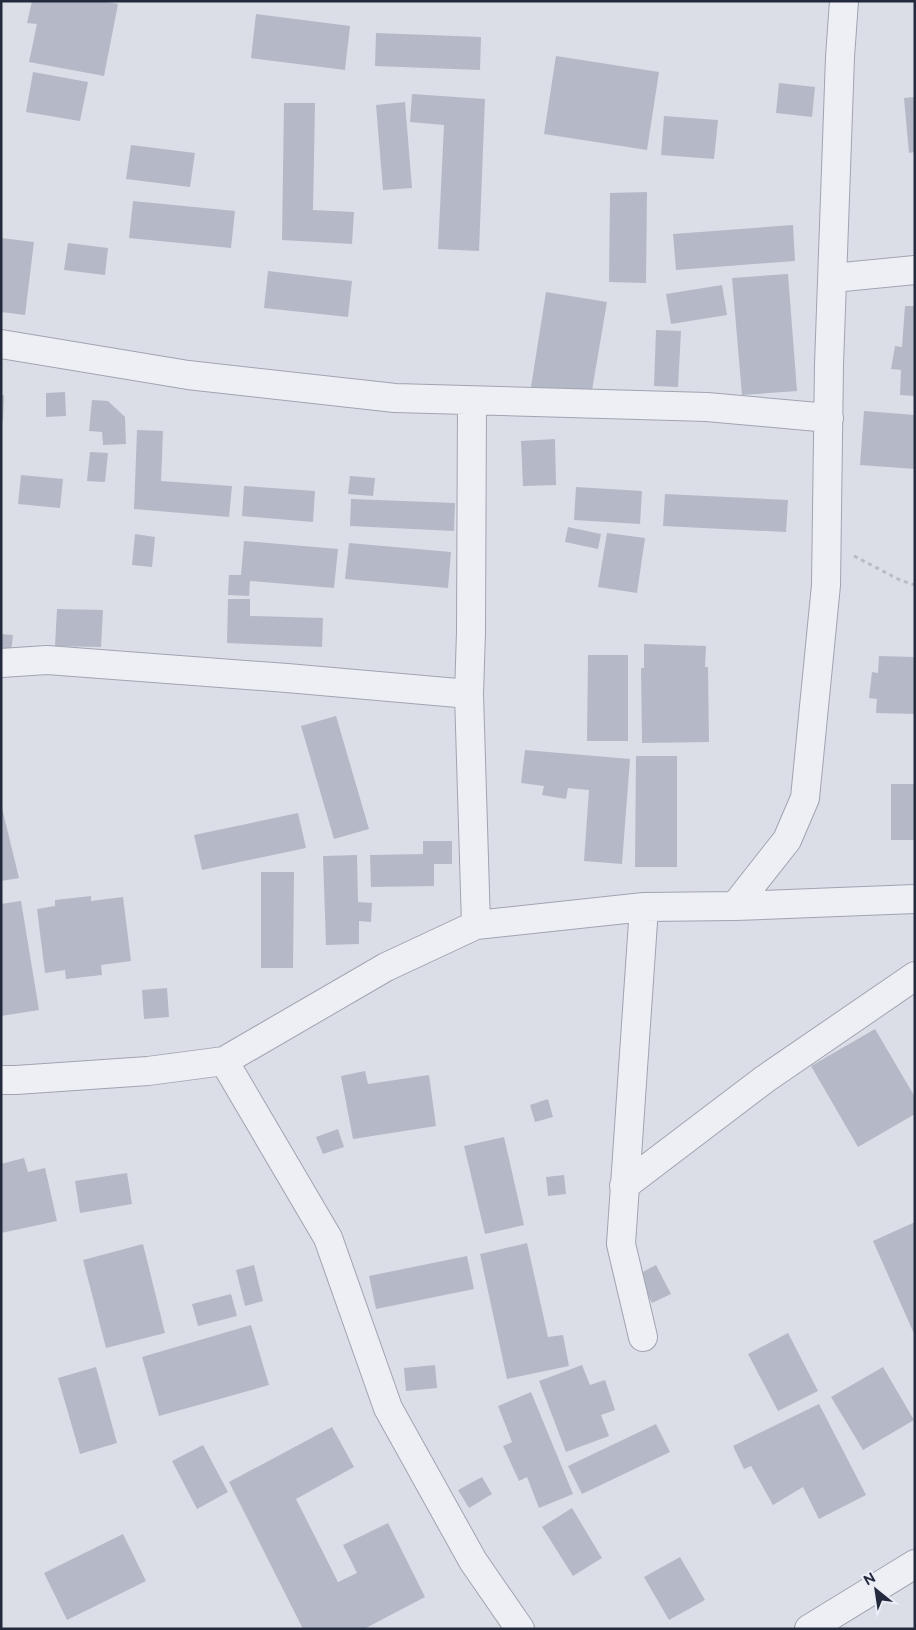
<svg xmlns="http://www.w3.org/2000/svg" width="916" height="1630" font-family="Raleway,sans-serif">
<rect width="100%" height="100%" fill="#dbdee7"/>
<path fill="#b5b9c7" d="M32,1H102L118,4L104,76L29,62L37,24L27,23Z
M256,14L350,26L345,70L251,58Z
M376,33L481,37L480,70L375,66Z
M556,56L659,72L647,150L544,134Z
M33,72L88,82L80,121L26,112Z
M779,83L815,87L812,117L776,113Z
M412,94L485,99L479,251L438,249L444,125L410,122Z
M915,97V152L909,153L904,98Z
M405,102L412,188L383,190L376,105Z
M284,103H315L313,210L354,212L352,244L282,240Z
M664,116L718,120L714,159L661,155Z
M131,145L195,153L190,187L126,179Z
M647,192L646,283L609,282L610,193Z
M133,201L235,211L231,248L129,238Z
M793,225L795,261L676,270L673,234Z
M1,238L34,242L25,315L1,312Z
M68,243L108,248L105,275L64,270Z
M268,271L352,281L348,317L264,308Z
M788,274L797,391L742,395L732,278Z
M722,285L727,315L671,324L666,294Z
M546,292L607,302L590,402L530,393Z
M905,306H915V396L900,395L901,370L891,369L895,346L902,347Z
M656,330L681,331L678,387L654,386Z
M65,392L66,416L46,417V393Z
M1,395H4L3,421H1Z
M92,400L108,401L125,417L126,444L103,445L102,432L89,431Z
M864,411L915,415V469L860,465Z
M137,430L163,431L161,481L232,486L229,517L134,509Z
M555,439L556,485L523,486L521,441Z
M90,452L108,453L105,482L87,481Z
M21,475L63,479L60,508L18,504Z
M350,476L375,478L373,496L348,494Z
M244,486L315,491L313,522L242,516Z
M576,487L642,491L640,524L574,520Z
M665,494L788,500L786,532L663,526Z
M351,499L455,503L454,531L350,526Z
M568,527L601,534L598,549L565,542Z
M607,533L645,538L637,593L598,587Z
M135,534L155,537L152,567L132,565Z
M244,541L338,549L334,588L250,581L249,596L228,595L229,575H241Z
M349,543L451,552L448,588L345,579Z
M228,599H250V616L323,618L322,647L227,643Z
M57,609L103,610L101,647L55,646Z
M1,634L13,635L11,652H1Z
M644,644L706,646L705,667H708L709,742L642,743L641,668H644Z
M588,655H628V741H587Z
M879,656L915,657V714L876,713L877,699L869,698L872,672L878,673Z
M336,716L369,829L334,839L301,726Z
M525,750L630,759L622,864L584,861L589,790L568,788L566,799L542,795L544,786L521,783Z
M636,756H677V867H635Z
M891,784H915V840H891Z
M1,804L19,878L1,881Z
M298,813L306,848L202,870L194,835Z
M423,841H452V864H434V886L371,887L370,855L423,854Z
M357,855L358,902L372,903L371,922L359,921V944L326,945L323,856Z
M261,872H294L293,968H261Z
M91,896V901L123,897L131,961L101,965L102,975L66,979L65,970L45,973L37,909L55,906V900Z
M21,901L39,1010L1,1016V904Z
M167,988L169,1017L144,1019L142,990Z
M875,1029L915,1097V1114L858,1147L811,1066Z
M365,1071L368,1084L429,1075L436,1126L353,1139L341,1076Z
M548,1099L553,1117L535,1122L530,1105Z
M338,1129L344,1147L323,1154L316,1137Z
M504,1137L524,1225L485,1234L464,1146Z
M24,1158L28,1172L45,1168L57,1221L1,1233V1164Z
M127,1173L132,1204L80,1213L75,1181Z
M564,1175L566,1194L548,1196L546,1177Z
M915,1222V1336L873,1241Z
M527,1243L548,1337L563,1335L569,1366L507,1379L480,1254Z
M143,1244L165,1333L106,1348L83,1260Z
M467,1256L474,1289L376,1309L369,1276Z
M254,1265L263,1301L245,1306L236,1270Z
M656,1265L671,1294L652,1303L637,1275Z
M231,1294L237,1316L198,1326L192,1304Z
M251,1325L269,1385L159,1416L142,1357Z
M788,1333L818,1391L778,1411L748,1354Z
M435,1365L437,1388L406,1391L404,1368Z
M582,1365L590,1385L605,1380L615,1410L601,1415L609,1436L566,1452L539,1381Z
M96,1367L117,1443L80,1454L58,1378Z
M883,1367L914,1420L863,1450L831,1397Z
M531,1392L573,1494L539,1508L527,1477L519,1481L503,1446L512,1442L498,1406Z
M819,1404L866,1495L819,1519L803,1487L773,1505L751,1466L744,1469L733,1446Z
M656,1424L670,1452L582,1494L568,1466Z
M332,1427L354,1467L296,1499L338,1582L357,1573L343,1545L388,1523L425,1597L364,1629H303L229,1482Z
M203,1445L228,1492L197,1509L172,1461Z
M482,1477L492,1494L469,1508L458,1490Z
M572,1508L602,1558L573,1576L542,1527Z
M123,1534L146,1581L67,1620L44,1573Z
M680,1557L705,1600L669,1620L644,1577Z"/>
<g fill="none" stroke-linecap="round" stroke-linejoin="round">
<defs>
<path id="minor" d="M833,278L915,270
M1,344L188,375L395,398L707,407L829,418
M472,401L471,632L469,694L476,925
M1,663L47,660L287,678L469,694
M735,906L787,840L805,798L826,585L829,365L840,57L844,1
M224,1061L328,1238L388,1408L473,1561L520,1629
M1,1080H16L148,1071L224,1061L386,967L476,925L644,907L735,906L915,899
M624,1186L765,1079L915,976
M643,1337L621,1244L644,907
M809,1629L915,1564"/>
</defs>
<use href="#minor" stroke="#a0a4b1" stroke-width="30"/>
<path stroke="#b9bcc5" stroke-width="3" stroke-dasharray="4 4" stroke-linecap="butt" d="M854,556L900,580L915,585"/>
<use href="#minor" stroke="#eeeff5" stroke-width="28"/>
</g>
<rect width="916" height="1630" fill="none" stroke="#242a3e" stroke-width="5"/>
<g transform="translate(876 1590) rotate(330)" stroke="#eaedf5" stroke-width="4" paint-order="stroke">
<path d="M0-4L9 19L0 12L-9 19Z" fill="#242a3e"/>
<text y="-8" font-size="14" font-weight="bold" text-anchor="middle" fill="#242a3e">N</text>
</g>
</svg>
